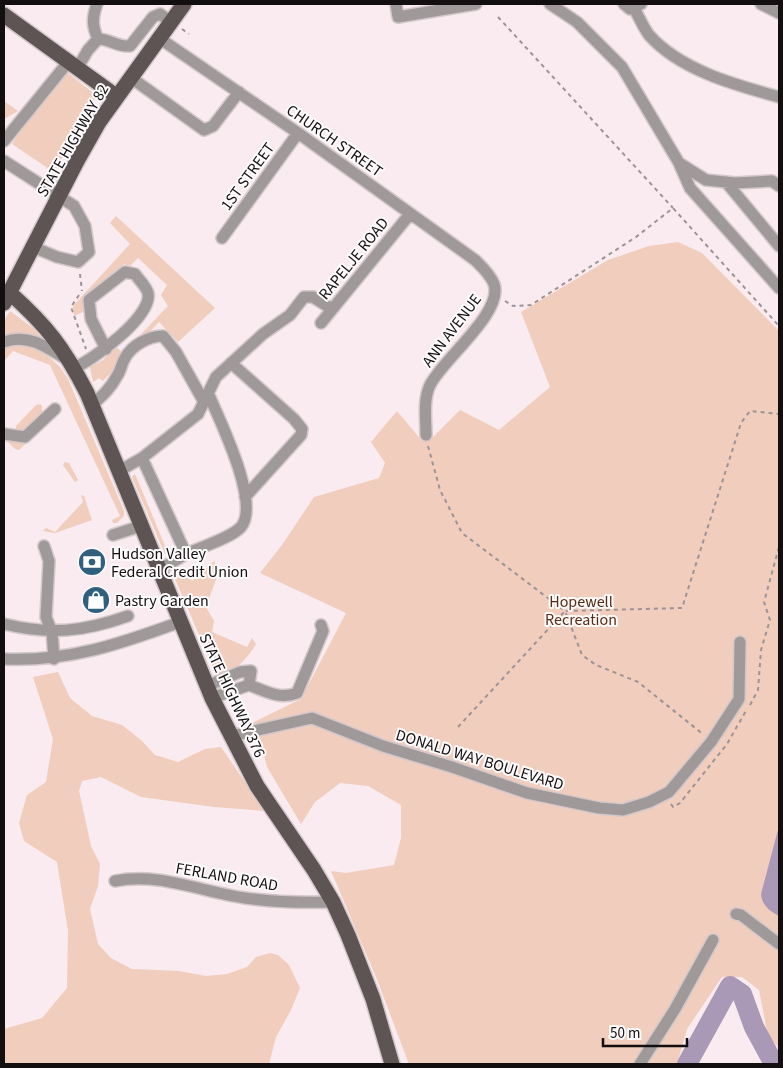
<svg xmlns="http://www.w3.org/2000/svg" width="783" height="1068" font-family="'Source Sans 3',sans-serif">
<rect width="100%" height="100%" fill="#f9ebef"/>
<path fill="#f0cdbc" d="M68,73L92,92L94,99L49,182L48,180L52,171L12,144L19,132Z
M4,101L18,111L4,119Z
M116,216L215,308L178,342L159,322L103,381L99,378L93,382L90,367L103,360L115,346L123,353L168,306L161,295L167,285L138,258L130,266L124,264C108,278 87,291 83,312L74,316L73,306L130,244L110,223Z
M678,242L702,253L779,331V1048L768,1036L759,990L742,977H722L687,1029L677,1064H409L376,977L331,871L346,873L394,865L401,838V805L368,786L340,783L315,802L301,824L267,767L260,739L250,724L301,699L346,613L260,573L282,545L314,497L379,478L385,463L371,442L397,411L422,441L430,440L460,410L499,430L550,387L521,312L608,260L649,246Z
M10,311L34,329L44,341L26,334L4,337V320Z
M15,344L38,347L60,367L68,379L124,511V516L117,523H113L112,520L120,516L50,365L13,351L4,361V347Z
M40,404L42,406V414L24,432L16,431V426L36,405Z
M47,424L19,450L15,449L5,439Z
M65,462L69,463L78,480L75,482L63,465Z
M135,474L168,553L165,554L132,477Z
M81,495L84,496L92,520L55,533L43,531L46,528L55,532L83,502Z
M214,561L219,571L206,607L214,621L212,632L247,647L252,638L256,644C247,659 237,670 220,675L215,672L172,572L183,571L192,581Z
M58,672L70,698L92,716L122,725L141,740L155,755L178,762L205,749L221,747L265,811L214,807L141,797L101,777L82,781L79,791L91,846L100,864L98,886L90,909L98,944L111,958L132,969L179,971L206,976L227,974L247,967L256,957L270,953L278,955L289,965L300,988L291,1010L276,1037L269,1064H4V1029L42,1018L67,988L68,931L57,862L24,841L19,823L27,795L46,782L53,739L33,677Z"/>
<path fill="#aa99b6" d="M779,826V916C770,911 762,906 761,894Z"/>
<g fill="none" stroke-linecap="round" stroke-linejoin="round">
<path stroke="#aa99b6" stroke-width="20" d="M687,1064L730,986L742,994L754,1027L774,1064"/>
<defs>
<path id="minor" d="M97,4C92,18 92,26 98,39
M396,4L398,17L476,4
M550,4L577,22L622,67L679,163L690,188L779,288
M624,4L630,9L641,4
M761,4L779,13
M634,8C639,17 643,27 649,35C680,70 735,85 779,97
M159,38L298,133L475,260C482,267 490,274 494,284C504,312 443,359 430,385C423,400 426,419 426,435
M78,67L88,50L98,39C110,39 117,47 130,46L153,17L160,14L171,22
M130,77L204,130L213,126L239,92
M4,141L69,61
M4,161L74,206L85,226L89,252L78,262L57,257L33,247
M679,163L706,180L735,183L772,181L779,186
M726,182L779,246
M222,238L298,133
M321,323L410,214
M4,342C27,333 47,347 66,359
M231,363L294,419L302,429L301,435L245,497
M74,368C93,360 153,316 148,293C146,286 139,280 135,274L125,272L89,300L91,319L106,349
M92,405C102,396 111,388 117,376C121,371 121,364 125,358C132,345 149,336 163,336L176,352L204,402
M4,434L25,437L55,409
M119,471L142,458
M113,535L141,526
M44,546L49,561L46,617L52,632L54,659
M186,554C201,547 231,538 241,527C261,503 219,419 208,393
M159,570L186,554L142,458L198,414L216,377L263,334L290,315L304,297H313L332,309
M4,624C50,635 83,632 128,616
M4,659C68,662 120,644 180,622
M249,685C265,691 280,700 297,693L323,631L321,625
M207,686L240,672L251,671L249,685L212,698
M231,736L312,718L383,746L452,767L527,793L599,808L623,810L649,802L669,792L711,742L739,699L740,642
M115,881C158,872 202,892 245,898C274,902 303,903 333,902
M736,914L741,915L779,944
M640,1064L675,1009L713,940"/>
<path id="major" d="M4,15L116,96
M10,293C47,326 64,348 87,393L212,698L257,786L314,870L333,902L348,935L373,999L392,1064
M4,303L77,161L99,122L184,4"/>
</defs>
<use href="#minor" stroke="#d4c8cb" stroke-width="14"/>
<use href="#major" stroke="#d4c8cb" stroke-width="18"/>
<path stroke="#9d9395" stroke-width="2" stroke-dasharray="4 4" stroke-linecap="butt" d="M498,17L673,208
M182,29L189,34
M80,274L82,291
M79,295L71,307L86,349
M505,301L513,306L531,305L636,237L673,208L779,326
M428,446L440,490L462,533L565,611L682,608L741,423L750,411L779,414
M750,705L758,690L761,650L770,620L764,602L779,547
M458,727L565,611L582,655L596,665L638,682L704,735
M671,804L673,807L680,803L727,744L747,709"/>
<use href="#minor" stroke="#9f9a99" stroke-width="11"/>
<use href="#major" stroke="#5e5454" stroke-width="15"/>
</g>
<defs>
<symbol id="bank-disc" viewBox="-11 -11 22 22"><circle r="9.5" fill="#31607f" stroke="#fefbfc"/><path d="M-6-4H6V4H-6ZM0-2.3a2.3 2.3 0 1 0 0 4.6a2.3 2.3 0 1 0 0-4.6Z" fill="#fff"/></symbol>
<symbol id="shop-disc" viewBox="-11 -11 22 22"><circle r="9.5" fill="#31607f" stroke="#fefbfc"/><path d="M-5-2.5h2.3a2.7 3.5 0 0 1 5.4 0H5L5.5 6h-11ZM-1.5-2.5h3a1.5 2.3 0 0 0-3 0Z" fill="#fff"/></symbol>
</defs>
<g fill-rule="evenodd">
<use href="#bank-disc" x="76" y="546" width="32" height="32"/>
<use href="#shop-disc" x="80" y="584" width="32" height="32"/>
</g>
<g text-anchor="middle" stroke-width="4" stroke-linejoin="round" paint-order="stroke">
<g font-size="16" fill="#130e0f" stroke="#fefbfc">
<text transform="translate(72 140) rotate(-60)" y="6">STATE HIGHWAY 82</text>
<text transform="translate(335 140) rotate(35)" y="6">CHURCH STREET</text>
<text transform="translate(247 176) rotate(-54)" y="6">1ST STREET</text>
<text transform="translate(353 258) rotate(-51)" y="6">RAPELJE ROAD</text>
<text transform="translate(451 330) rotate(-53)" y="6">ANN AVENUE</text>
<text transform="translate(233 695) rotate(65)" y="6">STATE HIGHWAY 376</text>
<text transform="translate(480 759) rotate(17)" y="6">DONALD WAY BOULEVARD</text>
<text transform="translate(227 876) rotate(10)" y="6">FERLAND ROAD</text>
</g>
<g font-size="16" fill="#130e0f" stroke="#fefbfc" text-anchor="start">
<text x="111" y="559">Hudson Valley<tspan x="111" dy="18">Federal Credit Union</tspan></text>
<text x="115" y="606">Pastry Garden</text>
</g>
<g font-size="16" fill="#592b12" stroke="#fefbfc">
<text x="581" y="607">Hopewell<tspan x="581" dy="18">Recreation</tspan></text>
</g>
</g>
<rect width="783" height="1068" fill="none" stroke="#130e0f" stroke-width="10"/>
<path d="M603 1038v8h84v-8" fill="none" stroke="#130e0f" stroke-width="2.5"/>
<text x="610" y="1038" font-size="15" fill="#130e0f" stroke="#fefbfc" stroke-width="4" paint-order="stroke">50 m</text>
</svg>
